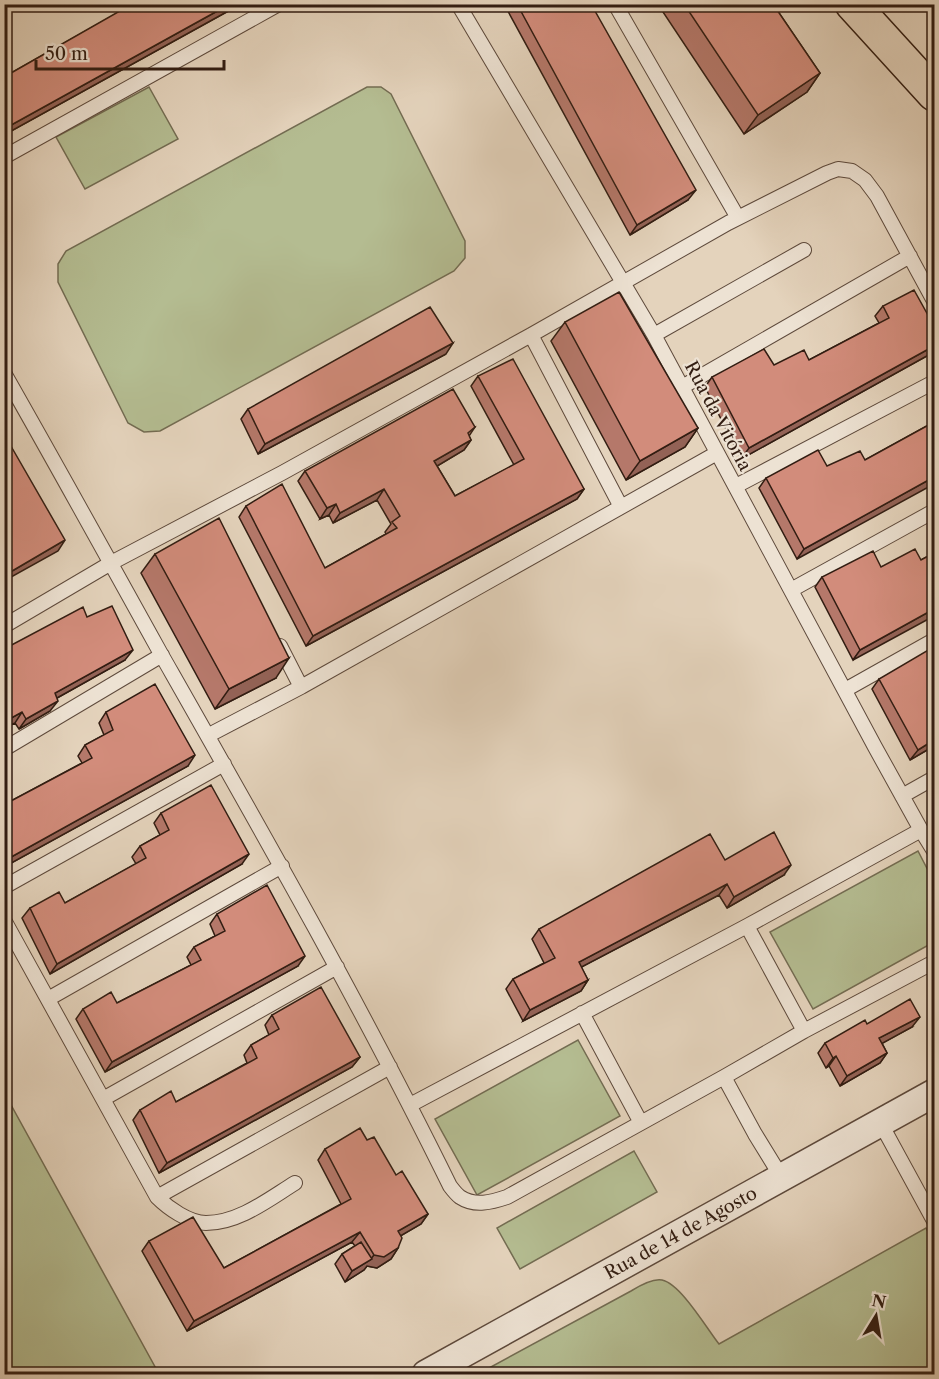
<svg xmlns="http://www.w3.org/2000/svg" width="939" height="1379" font-family="'Libre Caslon Text',serif">
<rect width="100%" height="100%" fill="#e4d3bc"/>
<filter id="stains"><feTurbulence type="fractalNoise" baseFrequency=".00333" numOctaves="4"/><feColorMatrix values="0 0 0 0 .2 0 0 0 0 .09 0 0 0 0 .02 0 0 0 .5 -.17"/></filter>
<radialGradient id="worn" r=".72"><stop offset=".6" stop-color="#630" stop-opacity="0"/><stop offset="1" stop-color="#630" stop-opacity=".3"/></radialGradient>
<path fill="#b4bc91" stroke="#736c52" stroke-width="1.5" d="M149,87L178,139L85,189L56,137Z
M367,87H381L391,94L465,241V258L454,271L160,431L144,432L128,423L58,282V264L66,251Z
M918,851L934,882V942L813,1009L770,932Z
M578,1040L620,1116L477,1195L435,1119Z
M4,1094H5L159,1374H5Z
M634,1151L657,1192L520,1269L497,1228Z
M926,1228L934,1244V1374H478L631,1291C639,1286 652,1278 662,1280C681,1284 707,1329 719,1344Z"/>
<g fill="none" stroke-linecap="round" stroke-linejoin="round">
<defs>
<path id="lane" d="M458,4L654,335L875,747L921,830L934,851
M615,4L738,218
M4,157L279,4
M531,335L621,507
M654,335L804,250
M4,373C57,466 109,560 161,654C261,830 361,1005 450,1186C453,1190 456,1194 460,1197C475,1207 492,1202 507,1197L724,1077L804,1031L934,962
M682,387L910,256
M736,486L934,382
M791,590L934,511
M4,626L111,563L282,473L531,335L728,223L827,173L838,169L852,171L865,180L877,196L934,301
M280,646L301,687
M845,690L934,640
M209,735L301,687L717,453
M4,749L162,655
M902,796L934,778
M4,887L224,764
M4,920L157,1197C168,1208 189,1223 206,1223C239,1223 269,1199 295,1183
M747,926L804,1031
M48,999L282,866
M582,1013L641,1123
M724,1077L755,1134L782,1178
M103,1099L337,967
M410,1105L747,926L921,830
M880,1122L934,1221
M157,1197L390,1067"/>
<g id="street">
<path id="s1" d="M426,1374L934,1093"/>
</g>
<path id="primary" d="M852,4L934,94"/>
</defs>
<use href="#lane" stroke="#5e4a3c" stroke-width="16"/>
<use href="#street" stroke="#5e4a3c" stroke-width="30"/>
<use href="#primary" stroke="#321d12" stroke-width="36"/>
<use href="#lane" stroke="#ede2d3" stroke-width="14"/>
<use href="#street" stroke="#ede2d3" stroke-width="27"/>
<use href="#primary" stroke="#e4d3bc" stroke-width="33"/>
</g>
<path fill="#b5786a" stroke="#321d12" stroke-width="1.5" d="M120,4H241L4,135V77L123,10Z
M504,4H591L688,200L630,235Z
M668,4H773L820,73L807,92L744,134L663,12Z
M883,306L934,326V352L741,459L705,387L712,377L774,365L809,360L879,323L875,316Z
M565,322L698,428L685,447L626,480L551,341Z
M446,354L258,454L241,419L248,409Z
M478,376L584,489L577,499L306,646L239,517L246,506L325,568L386,534L385,532L391,524L377,500L333,523L329,515L320,519L298,481L305,471L475,427L469,436L471,440L464,450L437,466L455,496L514,465L471,386Z
M934,410V421L931,414Z
M934,422L797,559L759,488L766,478L865,460Z
M934,553L853,660L815,587L822,577L921,560Z
M155,554L276,678L215,709L141,573Z
M87,617L125,660L57,698L50,711L19,729L15,723L4,728V649Z
M879,679L934,746L910,760L872,689Z
M106,712L188,766L4,867V791L11,801L82,763L78,756L85,745L104,735L99,723Z
M161,813L242,864L50,974L22,918L30,908L65,903L136,864L132,857L140,846L160,835L154,823Z
M725,860L784,875L727,908L719,895L581,967L588,980L581,991L523,1021L506,989L513,979L544,963L532,939L539,929Z
M217,914L298,966L105,1072L76,1019L83,1009L117,1003L191,965L187,957L194,947L215,936L210,924Z
M272,1015L360,1057L352,1067L159,1173L133,1120L140,1110L176,1102L247,1063L244,1055L251,1045L269,1035L265,1025Z
M867,1024L912,1027L882,1043L887,1053L880,1063L840,1086L829,1066L826,1068L818,1053L825,1043Z
M367,1140L428,1214L421,1224L400,1236L398,1248L391,1259L377,1268L367,1266L364,1270L345,1282L335,1264L342,1254L355,1246L352,1242L187,1331L142,1251L149,1241L224,1268L341,1204L318,1160L325,1149Z"/>
<path fill="#936256" stroke="#321d12" stroke-width="1.5" d="M230,4H241L4,135V129Z
M820,73L807,92L744,134L758,115Z
M696,190L688,200L630,235L637,225Z
M453,343L446,354L258,454L265,444Z
M934,346V352L741,459L749,448Z
M698,428L685,447L626,480L640,461Z
M471,440L464,450L427,472L434,461Z
M934,477V484L797,559L804,549Z
M384,489L377,500L333,523L340,513Z
M584,489L577,499L306,646L313,636Z
M336,504L329,515L320,519L327,508Z
M65,540L58,551L4,581V577L7,574Z
M934,609V616L853,660L860,650Z
M133,650L125,660L48,703L55,693Z
M289,658L276,678L215,709L229,689Z
M58,701L50,711L19,729L26,719Z
M22,712L15,723L4,728V722Z
M934,740V746L910,760L918,750Z
M195,755L188,766L4,867V861Z
M249,854L242,864L50,974L57,964Z
M791,865L784,875L727,908L734,897Z
M727,884L719,895L572,972L579,962Z
M305,956L298,966L105,1072L112,1062Z
M588,980L581,991L523,1021L530,1010Z
M920,1017L912,1027L872,1049L879,1038Z
M887,1053L880,1063L840,1086L847,1076Z
M836,1056L829,1066L826,1068L833,1058Z
M360,1057L352,1067L159,1173L167,1163Z
M428,1214L421,1224L390,1242L398,1231Z
M360,1232L352,1242L187,1331L194,1321Z
M398,1248L391,1259L377,1268L367,1266L364,1270L345,1282L352,1271L370,1260L374,1255Z"/>
<path fill="#d28c7b" stroke="#321d12" stroke-width="1.5" d="M132,4H230L4,129V77Z
M517,4H591L696,190L637,225Z
M684,4H773L820,73L758,115Z
M914,290L934,326V346L749,448L712,377L764,349L774,365L804,350L809,360L889,318L883,306Z
M619,292L698,428L640,461L565,322Z
M430,307L453,343L265,444L248,409Z
M513,359L584,489L313,636L246,506L282,484L325,568L397,528L392,522L400,516L384,489L340,513L336,504L327,508L305,471L453,389L475,427L468,433L471,440L434,461L455,496L524,459L478,376Z
M934,422V477L804,549L766,478L818,450L827,466L860,451L865,460Z
M4,434L65,540L7,574L4,569Z
M219,518L289,658L229,689L155,554Z
M915,549L921,560L934,553V609L860,650L822,577L873,551L881,567Z
M112,606L133,650L55,693L58,701L26,719L22,712L4,722V649L83,607L87,617Z
M930,649L934,657V740L918,750L879,679Z
M155,684L195,755L4,861V791L11,801L92,758L85,745L113,730L106,712Z
M211,785L249,854L57,964L30,908L59,892L65,903L146,858L140,846L169,830L161,813Z
M774,832L791,865L734,897L727,884L579,962L588,980L530,1010L513,979L555,958L539,929L710,834L725,860Z
M267,885L305,956L112,1062L83,1009L111,992L117,1003L201,960L194,947L225,931L217,914Z
M321,987L360,1057L167,1163L140,1110L171,1091L176,1102L257,1058L251,1045L279,1029L272,1015Z
M910,999L920,1017L879,1038L887,1053L847,1076L836,1056L833,1058L825,1043L865,1020L867,1024Z
M360,1128L367,1140L374,1137L396,1175L402,1171L428,1214L398,1231L402,1238L398,1248L384,1257L374,1255L360,1232L194,1321L149,1241L193,1217L224,1268L351,1199L325,1149Z
M361,1242L372,1259L352,1271L342,1254Z"/>
<g text-anchor="middle" stroke-width="4.5" stroke-linejoin="round" paint-order="stroke">
<g font-size="18" fill="#321d12" stroke="#ede2d3">
<text transform="translate(718 416) rotate(62)" y="6">Rua da Vitória</text>
<text dy="6" stroke="none"><textPath href="#s1" startOffset="291">Rua de 14 de Agosto</textPath></text>
</g>
</g>
<rect width="939" height="1379" fill="none" stroke="#e4d3bc" stroke-width="24"/>
<rect x="6" y="6" width="927" height="1367" fill="none" stroke="#321d12" stroke-width="3"/>
<rect x="12" y="12" width="915" height="1355" fill="none" stroke="#321d12" stroke-width="1.5"/>
<g transform="translate(876 1316) rotate(11)" stroke="#ede2d3" stroke-width="4.5" paint-order="stroke">
<path d="M0-4.5L10 22L0 15L-10 22Z" fill="#321d12"/>
<text y="-9" font-size="16" font-weight="bold" text-anchor="middle" fill="#321d12">N</text>
</g>
<path d="M36 60v9h188v-9" fill="none" stroke="#321d12" stroke-width="3"/>
<text x="45" y="60" font-size="18" fill="#321d12" stroke="#ede2d3" stroke-width="4.5" paint-order="stroke">50 m</text>
<rect width="100%" height="100%" filter="url(#stains)"/>
<rect width="100%" height="100%" fill="url(#worn)"/>
</svg>
